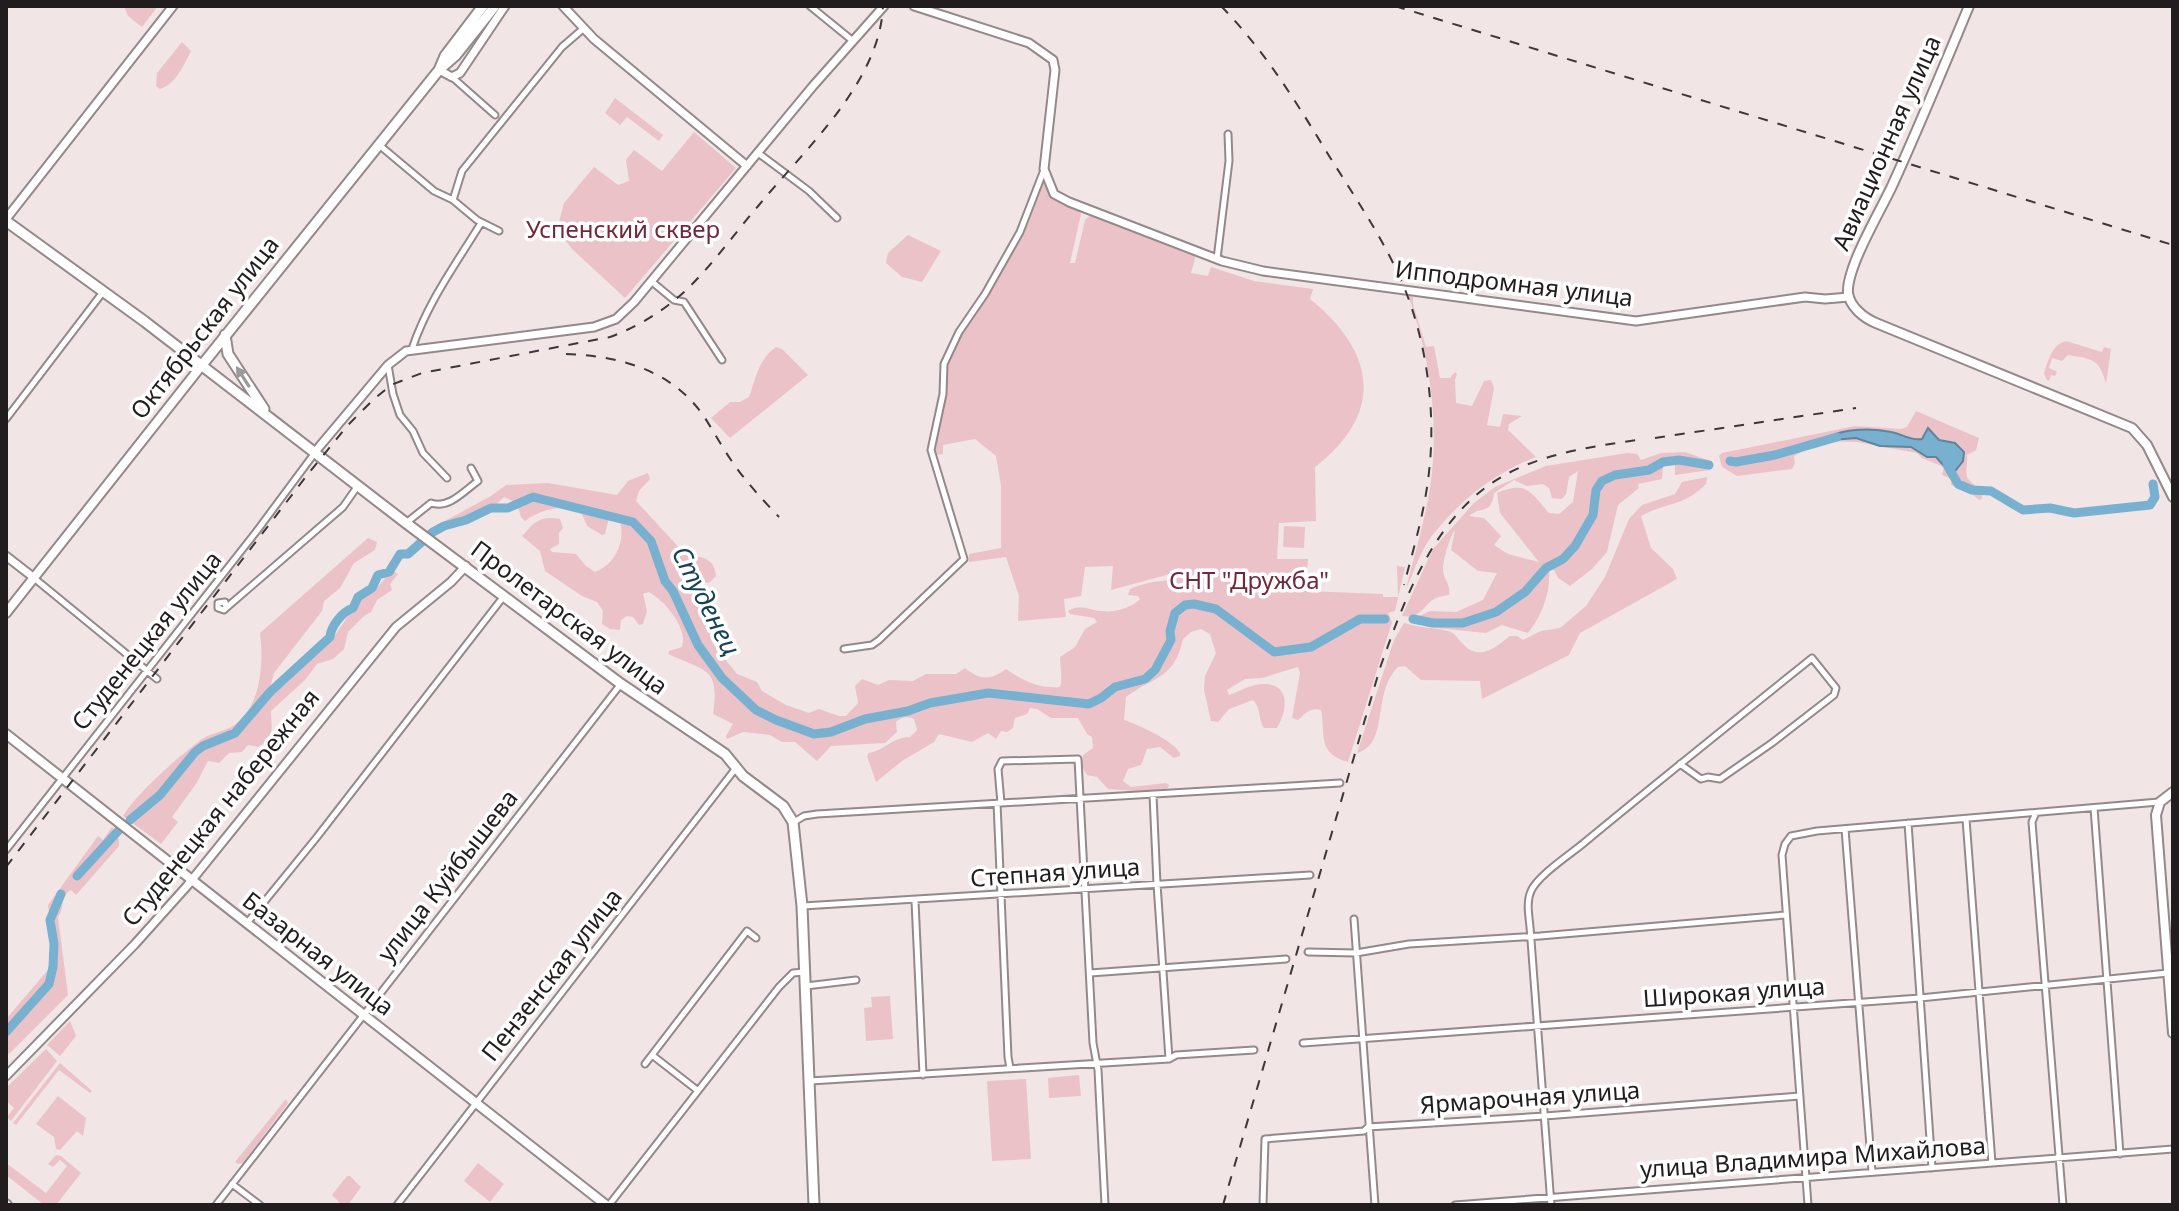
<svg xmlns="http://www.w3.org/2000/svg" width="2179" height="1211" font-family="'Noto Sans',sans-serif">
<rect width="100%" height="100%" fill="#f1e5e6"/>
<path fill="#ebc2c8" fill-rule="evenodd" d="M124,6H158L142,27L128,16Z
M182,42L191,51C184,65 175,85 160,89L156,86L157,73Z
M615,98L663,135L659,141L627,117L620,125L605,113Z
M694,132L736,168L625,298L572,249L557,230L564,203L594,167L618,185L629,181L626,160L634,150L662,171Z
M1044,182L1053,198L1079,210L1081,214L1070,263H1075L1085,220L1092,214L1196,255L1191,273L1208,276L1211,267L1254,281L1313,289L1310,299C1376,352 1385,413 1315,467L1316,521L1279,523L1277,559H1308L1305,591L1383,594V597H1398L1397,566L1405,567L1395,611L1388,613L1392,622L1348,762C1316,754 1326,732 1321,710C1310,707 1305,714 1298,720L1292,718L1300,673L1298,667L1262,678L1245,679L1227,690L1229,695C1238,692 1246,687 1255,685C1289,679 1290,705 1277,728H1264C1258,720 1261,707 1253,700L1229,709L1218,722L1211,721L1204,690L1205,676L1216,653L1210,634L1201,629L1191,632L1183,639C1174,680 1154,676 1126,697L1124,720C1139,725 1172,740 1180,753V756L1174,758L1160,747L1147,749L1141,765L1128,769L1123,781L1131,787L1166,783L1169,785L1168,788L1152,792L1108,789L1097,777L1087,775L1082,766L1083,755L1093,748L1092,737L1087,734L1078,718H1051L1037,709L1030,708L1027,714L1015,718L1013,728L1007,732L1001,731L996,739L988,733L972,742L939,734L934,742L902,761L876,782L867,756L869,753C885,750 893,737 910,737L917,730L914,719C908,716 901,717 896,722L897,732L885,743L831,746L817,761L795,742H782L770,735L743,732L727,739L726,736L733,724L713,714C720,668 706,671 668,654L669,651L682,647C688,628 665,601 649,592L643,594L647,611L643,624L639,625L633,617L627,616L621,620L620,630L610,629L602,624L603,611L597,602L582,596L545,571L540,551L522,536C534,523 539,515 560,519L563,528L559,533V544L550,549L552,552L576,554L586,566L595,572C618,563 627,537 618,516L609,518L605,534L602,535L587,526L582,514C564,503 541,509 525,521L521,517L517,503L504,497L486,514L445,524L443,522L491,496L506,485L548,483L617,495L628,481L648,473L650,479L639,491L636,501L686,555C702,557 714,557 716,576L710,582L694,585L713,644L737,674L757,682L762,691L786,705L809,713L819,709L839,716H846L858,703L855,686L862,679L878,685L889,680L913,681L926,674H956L965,668C981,681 991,680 1006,669C1022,680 1039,689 1060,687C1063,677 1060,666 1060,657L1075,647L1085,629L1097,622L1094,618L1070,614L1068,611C1081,603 1088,610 1101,611C1115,613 1131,608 1140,599L1138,596L1128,595L1130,589C1143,583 1163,579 1176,581L1170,574L1111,590L1113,566L1085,567L1081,596L1064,599L1066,617L1018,621L1019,596L1006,557L969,562V554L1001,548V486L996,456L975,439L943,445V454L935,455L949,360L961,335L1016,245Z
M908,235L941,251L922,282L902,277L886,263L888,253Z
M1408,295L1413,297V304L1426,347L1434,346L1440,378H1450L1455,372L1457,374L1455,380L1456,403L1472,406L1484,381L1491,380L1494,388L1487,425L1500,427L1503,414L1522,416L1509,424L1508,430L1536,457C1494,473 1459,501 1431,537C1420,552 1414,572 1406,589C1414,555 1425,522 1430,488C1440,423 1430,356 1408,295Z
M2066,341L2102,352L2104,347L2111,349L2106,384C2100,360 2094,359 2068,355L2062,361L2052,358L2049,368L2057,372L2055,376L2051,375L2049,381L2047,380L2044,374C2048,361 2051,345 2066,341Z
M776,347L782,349L808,375L730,438L711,418L730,402H740L749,397C756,378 758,360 776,347Z
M1916,411L1979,438L1976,450L1967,455C1968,476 1960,476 1981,489L1982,499L1979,500L1966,489L1951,485L1952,479L1942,475L1944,467L1922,458L1917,453L1857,442L1821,441L1794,456L1795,463L1792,469L1737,476L1722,467L1719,456L1722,453L1855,426L1901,429L1907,427ZM1857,429L1887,431L1916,440L1935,435L1939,440L1949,441L1963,461L1950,474L1936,457H1927L1911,447L1876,445L1856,438L1832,440Z
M1685,452L1708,460L1710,470L1675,475V465L1663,466L1662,479L1638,484L1639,488L1618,505L1607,552L1592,569L1570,586L1558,578L1554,570H1549C1551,592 1542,615 1528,633L1502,625L1486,633L1428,627L1413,619L1430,611L1456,612L1483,600L1497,573L1478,571L1451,550L1455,530C1450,536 1443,560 1443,569C1443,580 1451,583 1449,595C1445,596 1440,596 1436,598C1423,604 1423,619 1402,616L1433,549L1474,503L1495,487L1546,466L1627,453L1637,454L1641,460L1661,453ZM1578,471L1573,502L1559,514L1549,513C1530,491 1527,481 1497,493L1500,513L1539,562L1508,554L1494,545L1501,536L1484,518L1469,516C1482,505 1491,516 1494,493L1514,480L1527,486L1543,484L1549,488L1552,498L1562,499L1566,494L1569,477Z
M1707,477L1706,484C1683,507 1667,502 1641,516L1651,548L1673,569L1677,579L1580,633L1569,655L1482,699L1480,681L1421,680L1405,666L1398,667C1371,694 1390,744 1357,753L1394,640L1404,623C1419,628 1433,627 1448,631C1455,633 1457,638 1462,643C1479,662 1495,648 1510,636H1517L1523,640L1541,631L1560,628L1586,606L1605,577L1629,519L1642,505L1675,494L1682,482Z
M1284,526L1305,527L1304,548L1283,547Z
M368,538L377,542L375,550L354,563L340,588L324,601L322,611L274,673L269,691H276L331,641L359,600L375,590L392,570L398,574L390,584L392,590L377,600L371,612L364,616L348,632L344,649L333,659L317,664L305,680L271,711C271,728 276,737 258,747L248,745L242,752L229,753L219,763L208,761L196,784L172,817L178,822L161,844L123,816C138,792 179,756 202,739C211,733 222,732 231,727C261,711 264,663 260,633Z
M112,827L114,829L112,834L119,839V846L76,895L71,890C60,896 65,907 58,917L68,995L9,1054L6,1050V1019L48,970L53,943L48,905L98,836L103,840Z
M890,996L893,1039L866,1041L864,1008L872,1007L871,997Z
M70,1021L76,1036L60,1056L47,1045Z
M46,1049L57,1061L11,1121L7,1117L14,1108L6,1101V1088Z
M60,1063L92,1091L90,1093L59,1070L16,1125L13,1123Z
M1079,1075L1081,1096L1049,1098L1048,1078Z
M1026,1079L1031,1159L992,1161L987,1081Z
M58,1096L86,1118L83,1136L77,1131L60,1150L56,1149L54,1137L36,1124Z
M286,1099L288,1103L243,1163L238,1164L235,1162Z
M56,1155L61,1156L81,1173L56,1205H44L6,1175V1163L46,1193L67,1166L60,1160L53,1167L48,1164Z
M478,1163L504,1184L490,1202L464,1181Z
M347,1176H350L361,1187L348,1205H342L332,1195Z"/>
<path fill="#78b1d0" stroke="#5e859b" stroke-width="2" d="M1928,428L1939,440L1955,443L1964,452L1963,461L1952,475L1936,457H1927L1911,447L1880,446L1856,438L1832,440L1828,438C1842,428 1874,428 1891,432C1902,434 1911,441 1922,439Z"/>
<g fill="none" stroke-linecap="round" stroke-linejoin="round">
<path stroke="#78b1d0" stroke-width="9" d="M1730,461L1736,462L1775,455L1837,437
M1947,465L1958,484L1972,490L1991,491L2023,510L2050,508L2074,513L2150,505L2155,497L2153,484
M1413,619L1433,623H1463L1496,612L1525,592L1546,568L1563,559L1575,546L1593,515L1596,490L1602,481L1615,475L1649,470L1663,462L1679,460L1709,465
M130,820L160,795L195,752L203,746L235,733L270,692L330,637C331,626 342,612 353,608L358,597L372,588L378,575L389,572L400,554H408L433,532L444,526L466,520L491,508H508L533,497L633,522L651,541L665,581L673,591L698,645L722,678L756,710L776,720L814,734L831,732L865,719L908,711L930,703L988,693L1089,704L1101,698L1115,687L1145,679L1155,670L1171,640L1170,631L1175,613L1185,605L1194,604L1216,609L1274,652L1311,647L1360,619H1385
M77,876L119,830
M6,1032L49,984L53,967L54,944L50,920L61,894"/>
<defs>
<path id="minor" d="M810,6L853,41
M452,77L495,115
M378,144L434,191L453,200L477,220L499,231
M758,153L809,191L837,218
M453,200L462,171L562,47L584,28
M1217,259L1229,161L1228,134
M651,281L674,300L684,302L722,360
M412,349C427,303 456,264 481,223
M388,365L393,394L400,415L413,431L423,453L447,478
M6,419L103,292
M406,523L431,503C449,509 464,491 478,481L471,468
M34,578L157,679
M226,608L225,602L218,603V608L224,610L226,608L343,507L357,487
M844,649L872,645L879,640L964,559L931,450L943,394L944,364L959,332L985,294L1020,232L1044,170
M1153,795L1157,884L1169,1059
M997,803L1008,1057L1010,1068
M1001,803L998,769L1002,761L1078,759L1093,1043L1098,1070L1105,1205
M2094,808L2120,1154
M2035,815L2032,822L2063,1205
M1966,819L1992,1163
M794,822L804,816L817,814L1340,783
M1908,823L1932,1168
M1845,829L1872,1172
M6,850L256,532L314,454
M915,901L923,1075
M803,906L1310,875
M1354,919L1375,1205
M247,923L317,837L504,596
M1308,952L1356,953L1409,944L1540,936L1785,915
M1090,973L1286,959
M806,986L856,980
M1303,1043L1920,998L2168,973
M652,1055L697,1090
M645,1064L747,931L756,938
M810,1081L1169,1059L1176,1055L1254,1050
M232,1184L260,1205
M216,1205L620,685
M397,1205L736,768
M609,1205L779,987L793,973L804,972
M1263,1205L1265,1139L1364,1131L1368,1127L1545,1116L1800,1096
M1455,1205L2173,1149
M1551,1205L1530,927C1529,916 1526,902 1531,891C1538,875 1571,854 1585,842C1660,780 1736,719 1812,658L1836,688L1834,695L1772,743L1720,779L1708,777L1701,779L1680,764
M1808,1205L1782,855L1785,844L1791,836L1817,831L2159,802"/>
<path id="tertiary" d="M563,6L594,39L747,166
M914,6L1029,43L1053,60L1055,70L1044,169L1054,194L1069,202L1222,261L1263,271L1636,321L1805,297L1825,299L1849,297
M439,70L452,77L460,73L505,6
M6,219L173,6
M314,453L388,365L406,351L594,327L616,319L634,302L813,86L884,6
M6,556L33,577
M6,1076L135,944L187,886L396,627L451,582L466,566"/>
<path id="secondary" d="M1969,6C1944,66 1919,127 1892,186C1881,210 1846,268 1848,293C1850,307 1864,318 1876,323L2132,428L2147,445L2173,497
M6,613L202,365
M6,734L606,1205
M2173,792L2160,802L2156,815L2173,1033
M6,1204L7,1205"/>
<path id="primary" d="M441,68L456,55L495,6
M6,221L144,321L406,523L621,684L725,754L743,776L783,806L793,822L802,906L814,1205
M225,335L228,354L264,409
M202,365L439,70L445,56L483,6"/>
</defs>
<use href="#minor" stroke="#93898a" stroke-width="9"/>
<use href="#tertiary" stroke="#93898a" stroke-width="11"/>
<use href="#secondary" stroke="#93898a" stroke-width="12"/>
<use href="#primary" stroke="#93898a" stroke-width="13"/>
<use href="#minor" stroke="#fff" stroke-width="5"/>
<use href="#tertiary" stroke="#fff" stroke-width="7"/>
<use href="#secondary" stroke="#fff" stroke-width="8"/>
<use href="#primary" stroke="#fff" stroke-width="9"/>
<path stroke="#3c3738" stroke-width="2" stroke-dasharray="10 10" stroke-linecap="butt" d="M1221,6C1266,52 1298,105 1331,159C1358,202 1387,244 1406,292C1427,346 1436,413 1429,472C1425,510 1414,547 1404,585
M1395,6L2173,245
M566,354C620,356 673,370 705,418C714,432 722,447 731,460C745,481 762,499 779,517
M1655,438L1856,408
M6,867L308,474L348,425L373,400L391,385L422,373L610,337C637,327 662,312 683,293C711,267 734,234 759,205C805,149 880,82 883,6
M1223,1205L1380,668C1407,592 1439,503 1519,468C1557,451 1603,445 1644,439"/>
</g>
<defs><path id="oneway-solid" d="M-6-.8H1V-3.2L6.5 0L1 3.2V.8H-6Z" transform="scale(2)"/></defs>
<use fill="#9b999a" href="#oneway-solid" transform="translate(243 377) rotate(-123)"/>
<g text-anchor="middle" stroke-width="7" stroke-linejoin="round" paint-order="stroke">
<g font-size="24" fill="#211d1e" stroke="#fff">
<text transform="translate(1887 143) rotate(-66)" y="8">Авиационная улица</text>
<text transform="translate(1514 284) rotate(7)" y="8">Ипподромная улица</text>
<text transform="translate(205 328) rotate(-52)" y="8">Октябрьская улица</text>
<text transform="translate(569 618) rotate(37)" y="8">Пролетарская улица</text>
<text transform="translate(147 641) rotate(-51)" y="8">Студенецкая улица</text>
<text transform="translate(221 808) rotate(-51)" y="8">Студенецкая набережная</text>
<text transform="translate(1055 873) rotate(-4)" y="8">Степная улица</text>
<text transform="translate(448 876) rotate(-52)" y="8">улица Куйбышева</text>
<text transform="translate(318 954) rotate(38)" y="8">Базарная улица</text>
<text transform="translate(552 975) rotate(-52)" y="8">Пензенская улица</text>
<text transform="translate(1734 993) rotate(-4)" y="8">Широкая улица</text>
<text transform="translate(1530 1098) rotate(-4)" y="8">Ярмарочная улица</text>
<text transform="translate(1813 1158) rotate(-4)" y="8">улица Владимира Михайлова</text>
</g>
<g font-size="24" fill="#712839" stroke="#fff">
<text x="623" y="238">Успенский сквер</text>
<text x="1249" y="589">СНТ "Дружба"</text>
</g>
<g font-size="26" font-style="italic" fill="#144359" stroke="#fff">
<text transform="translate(706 601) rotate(63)" y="9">Студенец</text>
</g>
</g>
<rect width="2179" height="1211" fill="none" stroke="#211d1e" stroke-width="16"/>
</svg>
